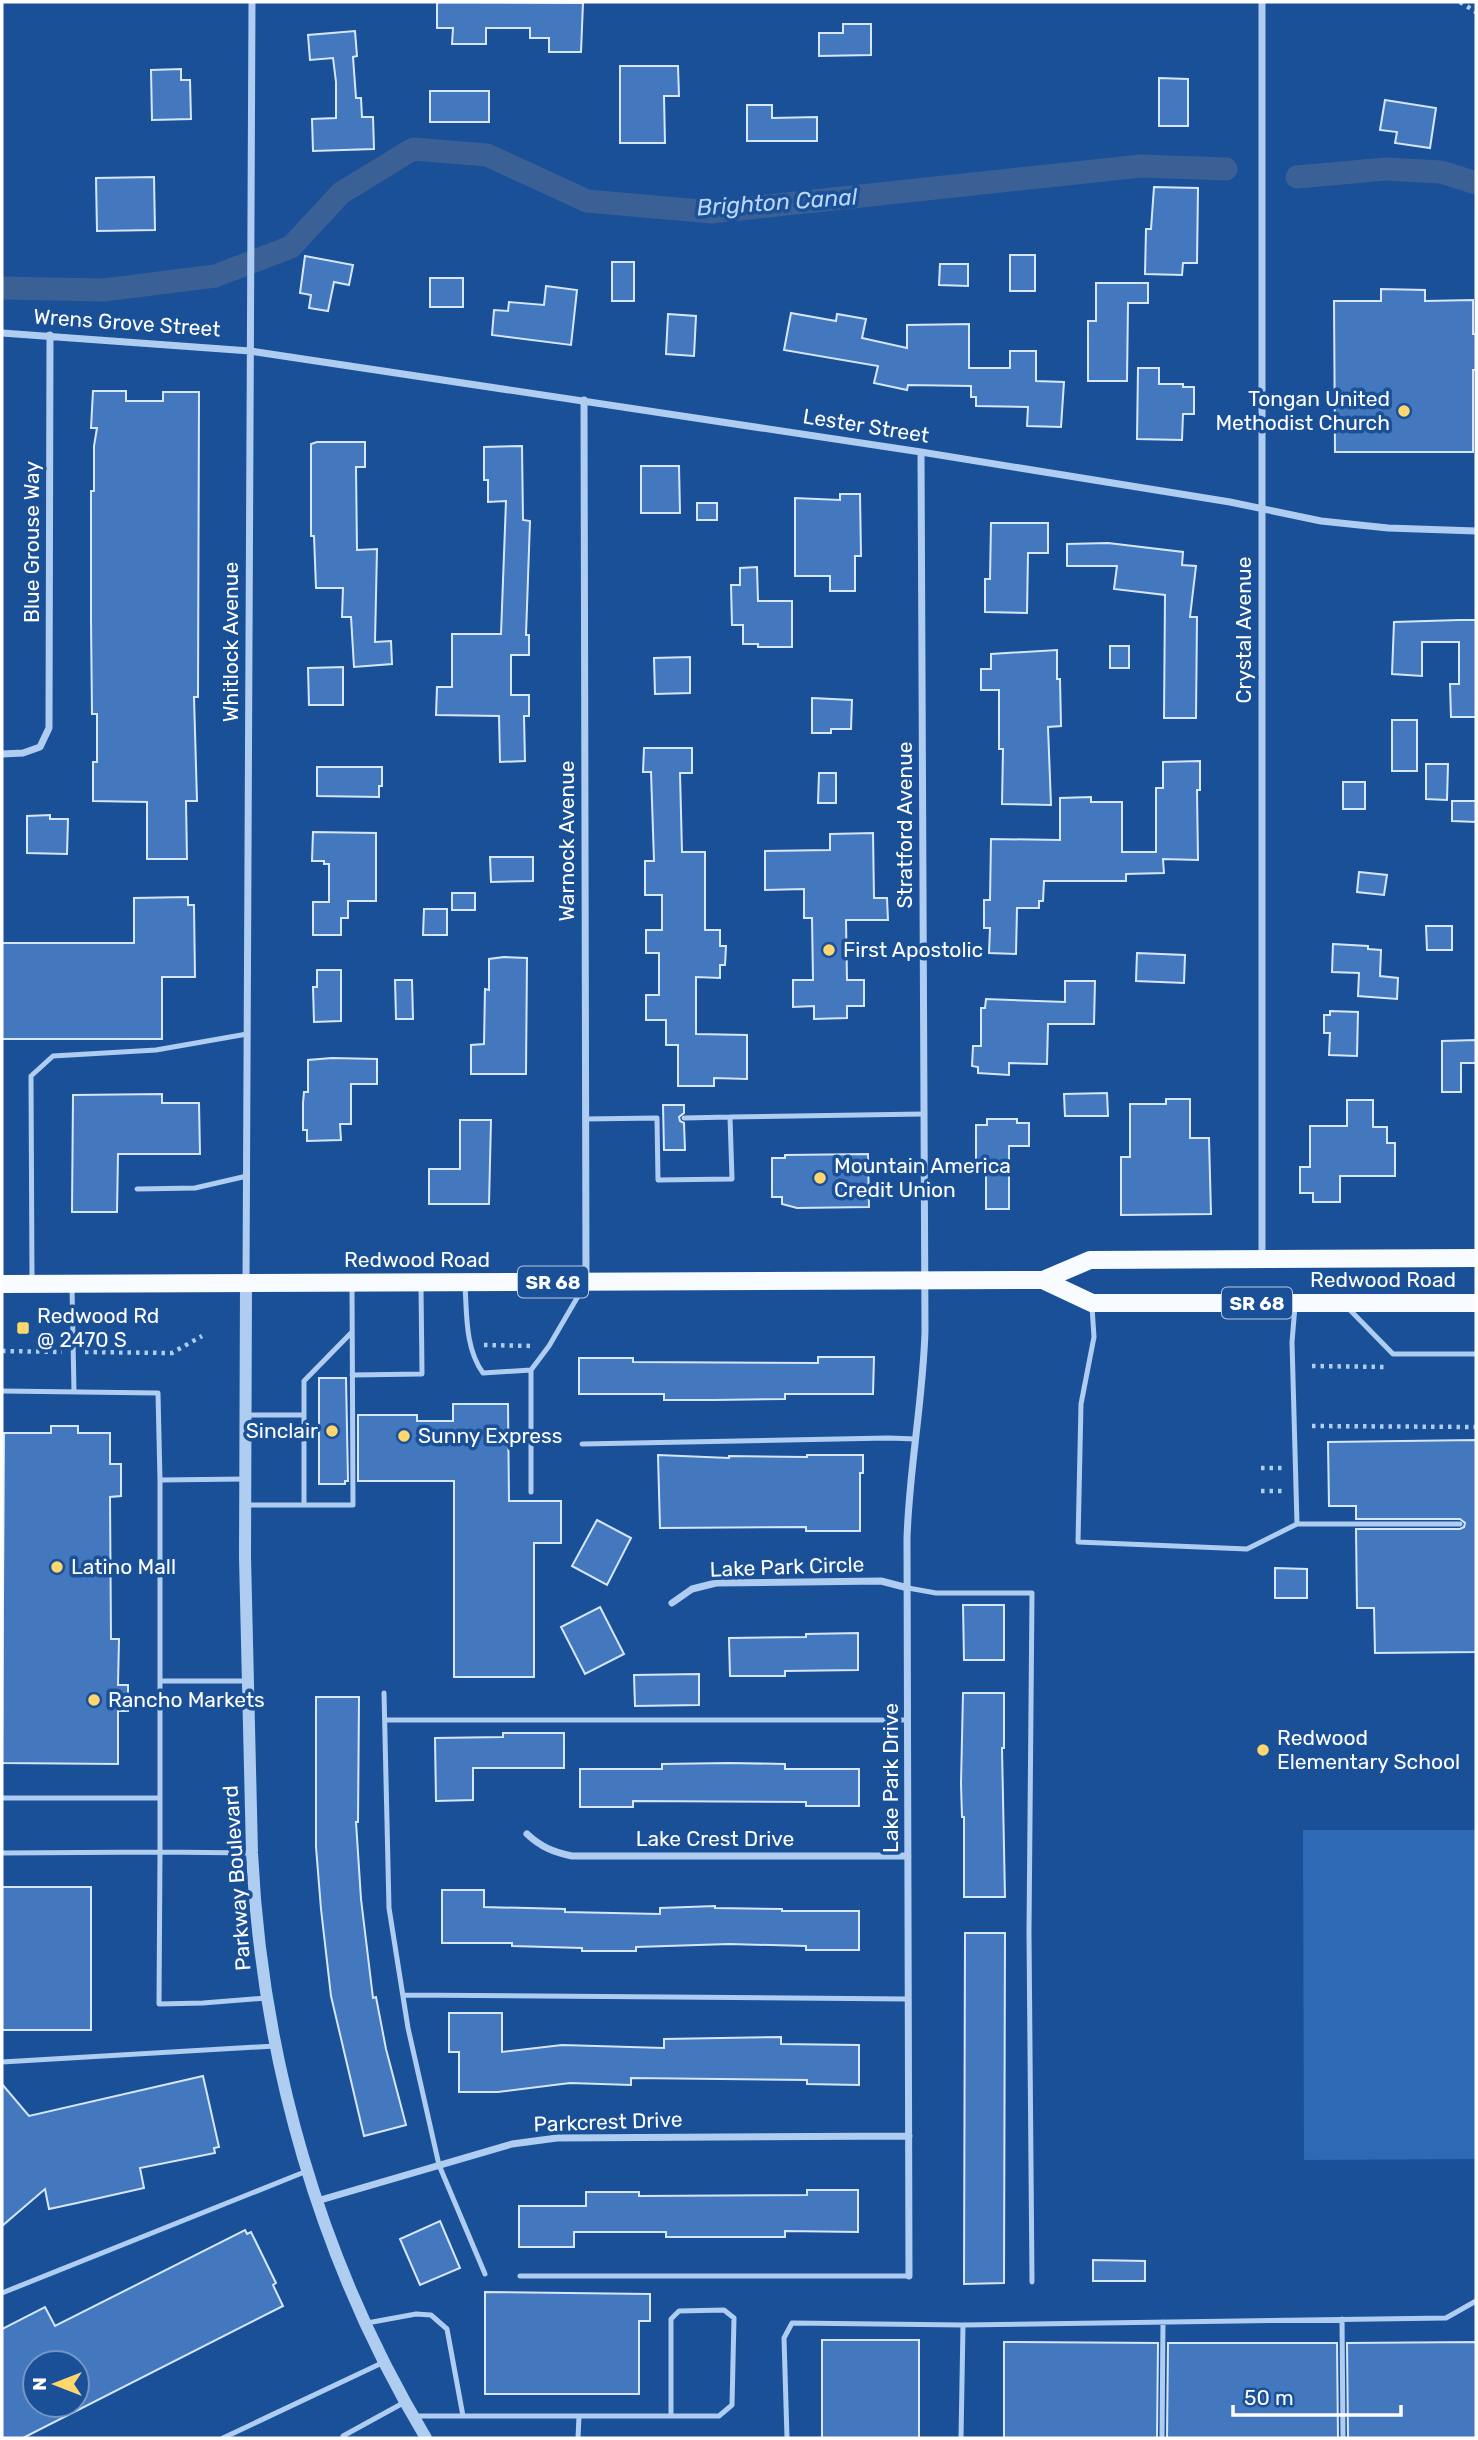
<svg xmlns="http://www.w3.org/2000/svg" width="1478" height="2440" font-family="Rubik,sans-serif">
<rect width="100%" height="100%" fill="#1a5098"/>
<path fill="#2e69b6" d="M1303,1830H1476V2159L1304,2160Z"/>
<g fill="none" stroke-linecap="round" stroke-linejoin="round">
<path stroke="#3a6095" stroke-width="23" d="M1297,177L1386,169L1441,172L1476,183
M2,288L104,290L215,276L291,247L341,193L413,149L487,155L587,201L712,212L1141,166L1226,169"/>
</g>
<path fill="#4378bf" stroke="#d6e6fc" stroke-width="2" fill-rule="evenodd" d="M437,2L583,3L581,52H549V38H530V28H486V44H452L453,28H437Z
M843,24H871V55L819,56V33H843Z
M355,31L357,56L353,57L356,98H361L362,117H373L374,149L313,151L312,119L336,118V82L333,58L310,60L308,35Z
M620,66H678L679,96H664L665,143H620Z
M181,69V80H190L191,119L152,120L151,70Z
M1159,78L1188,79V126H1159Z
M430,91H489V122H430Z
M1385,100L1436,108L1430,148L1395,143L1397,132L1380,130Z
M747,105H772V118L817,117V141H747Z
M154,177L155,230L97,231L96,178Z
M1154,187L1198,188L1197,263H1183L1182,275L1145,274L1146,229H1151Z
M1010,255H1035V291H1010Z
M305,256L353,265L349,285L334,282L328,311L309,308L311,295L300,293Z
M612,262H634V301H612Z
M940,264H968V286L939,285Z
M430,278H463V307H430Z
M1096,283H1148V303H1128L1127,381H1088V321H1096Z
M546,286L577,290L571,345L492,335L494,310L508,311L509,302L544,305Z
M1381,289L1425,290V301L1473,300V334H1476V370H1473V452H1335L1334,301H1381Z
M791,313L836,321L837,314L866,319L862,338L907,348V325L969,324V368H1010V351H1036V381L1064,382L1061,427L1027,426L1028,407L976,406V397H971V386L908,385L907,390L874,383L878,366L784,350Z
M668,314L696,316L694,356L666,354Z
M1138,368H1159V384H1183V387H1194V414H1183L1182,440L1137,439Z
M93,391H126V401H163V392H199L198,697H194L197,801H186L187,859H147V802L93,801V762H97V714H92L91,621V491H94V446L97,428H91Z
M317,442H365V467H356L357,550L377,549L375,642L391,641L392,664L354,667L351,617H342L343,588H316L314,536H311V444Z
M522,446L523,520L530,521L526,635H529V655H511V695H529V716H524L525,761L500,762L499,716L436,715L437,687H452V634H501L506,501L488,502V480H484V447Z
M641,466H679L680,513H641Z
M840,494H860L861,556H855V591H830V576H795V498L840,500Z
M697,503H717V520H697Z
M991,523H1048V553H1028L1027,613L985,612V579H990Z
M1108,543L1183,552L1182,565L1196,566L1190,617H1197L1196,718H1164L1165,595L1114,589L1117,566H1067V544Z
M757,567L758,601H792V647H758V644H743V625H732L731,585H740V568Z
M1459,620H1476V717H1451L1450,684H1459V642H1422V676L1392,674L1394,622Z
M1110,646H1129V668H1110Z
M1057,650V679H1060L1061,726L1048,727L1051,805L1002,804L1003,749H999V690H981V669H991V654Z
M690,657V693L655,694L654,658Z
M343,667V705H309L308,668Z
M812,698L852,700L851,729H831V733H812Z
M1392,720H1417V771H1392Z
M644,748H692V773H680L682,852H705V930H720V946H726L725,965H720V978L696,977V1034L747,1035V1079L714,1078V1086H678V1045H666V1020H646V995H659V953H646V930H662V895H645V861H654L651,772H643Z
M1200,761V790H1197L1198,860L1163,859L1164,873L1126,874V881H1044L1043,901H1039V908H1017L1016,954L989,953L990,928H984V900H990L991,839L1060,840V798L1091,797V802H1122V852H1156V788H1163V762Z
M1426,764H1448L1447,800L1426,799Z
M317,767H382V786H379V797L317,796Z
M819,773H836V803H818Z
M1343,782H1365V809H1343Z
M1452,801H1476V822L1452,821Z
M50,815V819H68L67,854L27,853V816Z
M313,832L376,833V901H348V918H341V935H313V902H329V864H324V861H312Z
M873,833L874,898H887L888,920H846L847,980H864V1006H847V1018L814,1019V1006L793,1007V980H813L812,918H804V889L765,890V851L830,850V834Z
M490,857H533V881L491,882Z
M1359,872L1387,875L1384,895L1357,892Z
M452,893H475V910H452Z
M188,897V905H194L195,977H162V1039H2V943H134V898Z
M424,909H447V935H423Z
M1426,926H1452V950H1427Z
M1333,944L1368,946V949L1381,950L1380,976L1398,978L1397,999L1358,996L1359,973L1332,972Z
M1137,953L1185,955L1184,983L1136,981Z
M504,957L527,958L526,1074H471V1045L484,1044L485,989L489,990V959Z
M317,970H341V1021L314,1022L313,987H317Z
M395,980H412L413,1019H396Z
M1065,981H1095L1094,1024H1048L1047,1064L1009,1063V1075L978,1073V1067L972,1066L973,1046H981V1008H985L986,999L1065,1002Z
M1330,1011L1358,1012L1357,1056L1329,1055L1330,1033H1324V1015H1330Z
M1476,1040V1063H1461V1092H1442V1041Z
M332,1058L377,1059V1084H351V1124H340L341,1140L307,1141V1130H303V1103L304,1092H308V1060Z
M1107,1093L1108,1116H1065L1064,1094Z
M162,1094V1103H199L200,1154H118L117,1212H72L73,1095Z
M1166,1099H1190V1138H1209L1211,1214L1121,1215V1157H1130V1104H1166Z
M1347,1100H1373V1127H1387V1143H1395V1176H1340V1202H1313V1193H1300V1167H1310V1126H1347Z
M663,1105H684V1113L679,1117L680,1121L684,1123L685,1150H664Z
M987,1119H1017V1123H1029V1146H1009V1209H986V1172L976,1173V1125H987Z
M460,1120H491L489,1204H429V1169H460Z
M868,1154L869,1207L797,1208L782,1204V1197H772V1158H785V1155Z
M818,1357H874L873,1394H785V1399L714,1400H664V1394H579V1358H633V1362L818,1363Z
M319,1378H346L348,1481H345V1484H319Z
M453,1404H508L509,1501H561V1543H534V1677H454V1481H358V1415H417V1421H453Z
M51,1426H78V1433H110V1464H121V1496L110,1497L111,1639H119L118,1685H128V1711H118V1764L2,1763L4,1433H51Z
M1476,1440V1652L1375,1653L1374,1608H1357L1356,1529H1460L1464,1527L1465,1523L1460,1519H1356V1506H1329L1328,1442Z
M658,1455L729,1458V1456L807,1457V1455H863V1473H860V1531H806V1527L660,1528Z
M597,1520L631,1538L607,1585L572,1566Z
M1275,1568L1307,1569V1598H1275Z
M963,1605H1004V1660H964Z
M600,1607L624,1654L585,1674L561,1627Z
M858,1633V1670L785,1671V1676H730L729,1638L806,1637V1634Z
M699,1674V1705L635,1706L634,1675Z
M963,1693H1004V1748H1002L1005,1897H964V1817H962L961,1784Z
M316,1697H359L358,1822H356L361,1899L373,1998L376,1997L386,2049L406,2125L364,2136L331,1996L321,1909L316,1847Z
M503,1733H564V1768H473V1800L436,1801L435,1738L503,1737Z
M729,1763L785,1764V1769H859V1806H806V1802L633,1801V1807H580V1769H662V1764Z
M2,1887H91V2030H2Z
M442,1890H484V1907L565,1909V1912L660,1914V1908L715,1906V1908L782,1909V1911H859V1950H806V1946L729,1944L636,1947V1951H582V1948L512,1946V1943H442Z
M965,1933H1005L1004,2283L964,2284Z
M449,2013H502V2052L562,2045L664,2048V2039L781,2037V2044L859,2045V2085L807,2084V2080L631,2078V2085L570,2083L498,2092H459V2052H449Z
M203,2076L219,2147L214,2148L215,2153L140,2168L144,2188L77,2203L49,2209L45,2189L2,2226V2084L29,2116Z
M807,2190H858V2232L785,2231V2237H666V2232H574V2247H519V2206H586V2192H639V2196L807,2195Z
M440,2221L460,2268L420,2285L400,2239Z
M245,2230L247,2234L251,2232L276,2283L273,2285L283,2306L23,2438H2V2329L45,2307L55,2326ZM35,2363H77V2405H35Z
M1093,2260L1145,2261V2281H1093Z
M485,2292L650,2294V2321H639V2394H485Z
M822,2340H919V2438H822Z
M1004,2342L1158,2343L1157,2438H1004Z
M1476,2342V2438H1348L1347,2343Z
M1168,2343H1337L1338,2438H1167Z"/>
<g fill="none" stroke-linecap="round" stroke-linejoin="round">
<path stroke="#afccf1" stroke-width="4.5" stroke-dasharray="3.5 5" stroke-linecap="butt" d="M1460,2L1476,12
M484,1345L535,1346
M2,1351L62,1352
M85,1352L172,1353L202,1336
M1312,1366L1388,1367
M1312,1426L1476,1427
M1261,1468H1285
M1261,1491H1285"/>
<path stroke="#afccf1" stroke-width="5" d="M684,1118L730,1117
M585,1119L657,1118L658,1180L732,1179L730,1117L923,1114
M137,1189L195,1188L247,1176
M32,1281L31,1076L53,1056L156,1050L247,1034
M465,1286C467,1315 465,1348 483,1373L531,1370L549,1346L584,1286
M72,1287L74,1392
M1092,1307L1094,1337L1081,1404L1078,1542L1247,1549L1297,1524L1292,1342L1295,1306
M1348,1308L1393,1354H1476
M531,1370V1492
M352,1375L422,1374L421,1286
M2,1391L158,1393L160,1480
M245,1415H304
M582,1444L888,1438L916,1439
M245,1479L160,1480V1852L252,1853
M246,1505H353L352,1286
M304,1505V1381L352,1332
M1297,1524H1460
M908,1588L936,1593H1032L1029,1932L1032,2282
M160,1681H248
M384,1693L389,1908L408,2028L439,2165L485,2274
M385,1720H908
M2,1798H159
M2,1853L160,1852L159,2004L203,2003L266,1998
M403,1995L908,1999
M2,2062L275,2046
M520,2276H909
M2,2293L307,2171
M1342,2319L1343,2438
M367,2323L416,2314L431,2315L447,2329L463,2416
M416,2416C517,2416 618,2416 719,2416L732,2405L734,2318L724,2310L679,2311L671,2319V2416
M223,2438L384,2362
M344,2438L343,2436L405,2402
M578,2438L579,2416
M787,2438L784,2338L792,2323L963,2325L1446,2318L1476,2301
M961,2438L963,2325
M1162,2438L1163,2322"/>
<path stroke="#afccf1" stroke-width="7" d="M1262,2V1258
M2,333L250,351L921,452L1230,502L1321,521L1388,528L1476,531
M584,400L586,1282
M2,754L23,753L40,747L49,728L50,335
M246,1282L252,2
M672,1603L692,1589L716,1583L881,1581L908,1588
M527,1834C541,1847 553,1852 572,1856H908
M317,2201L512,2144L557,2138L909,2136
M909,2276L907,1539C909,1469 923,1401 925,1331L921,452"/>
<path stroke="#afccf1" stroke-width="12" d="M246,1283L245,1557L252,1853C262,2059 320,2262 426,2438"/>
<path stroke="#f8fbff" stroke-width="18" d="M1043,1280L1092,1303H1476
M2,1284L1043,1280L1090,1260L1476,1258"/>
</g>
<g fill="#ffd76e" stroke="#1a5098" stroke-width="2.5">
<circle cx="1404" cy="411" r="7"/>
<circle cx="829" cy="950" r="7"/>
<circle cx="820" cy="1178" r="7"/>
<rect x="16" y="1321" width="14" height="14" rx="3.5"/>
<circle cx="332" cy="1431" r="7"/>
<circle cx="404" cy="1436" r="7"/>
<circle cx="57" cy="1567" r="7"/>
<circle cx="94" cy="1700" r="7"/>
<circle cx="1263" cy="1750" r="7"/>
</g>
<g text-anchor="middle" stroke-width="7" stroke-linejoin="round" paint-order="stroke">
<g fill="#1a5098" stroke="#bacae0" stroke-width="2">
<rect x="518" y="1266.5" width="70" height="31" rx="5"/>
<rect x="1222" y="1287.5" width="70" height="31" rx="5"/>
</g>
<g font-size="19" font-weight="bold" fill="#fff">
<text x="553" y="1289">SR 68</text>
<text x="1257" y="1310">SR 68</text>
</g>
<g font-size="21" fill="#fff" stroke="#1a5098">
<text transform="translate(127 323) rotate(4)" y="7">Wrens Grove Street</text>
<text transform="translate(866 426) rotate(9)" y="7">Lester Street</text>
<text transform="translate(32 542) rotate(-90)" y="7">Blue Grouse Way</text>
<text transform="translate(1244 630) rotate(-90)" y="7">Crystal Avenue</text>
<text transform="translate(231 642) rotate(-90)" y="7">Whitlock Avenue</text>
<text transform="translate(905 825) rotate(-90)" y="7">Stratford Avenue</text>
<text transform="translate(567 841) rotate(-90)" y="7">Warnock Avenue</text>
<text x="417" y="1267">Redwood Road</text>
<text x="1383" y="1287">Redwood Road</text>
<text transform="translate(787 1567) rotate(-2)" y="7">Lake Park Circle</text>
<text transform="translate(891 1778) rotate(-90)" y="7">Lake Park Drive</text>
<text x="715" y="1846">Lake Crest Drive</text>
<text transform="translate(237 1878) rotate(-94)" y="7">Parkway Boulevard</text>
<text transform="translate(608 2122) rotate(-2)" y="7">Parkcrest Drive</text>
</g>
<g font-size="21" fill="#fff" stroke="#1a5098" text-anchor="start">
<text x="1390" y="406" text-anchor="end">Tongan United<tspan x="1390" dy="24">Methodist Church</tspan></text>
<text x="843" y="957">First Apostolic</text>
<text x="834" y="1173">Mountain America<tspan x="834" dy="24">Credit Union</tspan></text>
<text x="37" y="1323">Redwood Rd<tspan x="37" dy="24">@ 2470 S</tspan></text>
<text x="318" y="1438" text-anchor="end">Sinclair</text>
<text x="418" y="1443">Sunny Express</text>
<text x="71" y="1574">Latino Mall</text>
<text x="108" y="1707">Rancho Markets</text>
<text x="1277" y="1745">Redwood<tspan x="1277" dy="24">Elementary School</tspan></text>
</g>
<g font-size="23" font-style="italic" fill="#bbd6f7" stroke="#1a5098">
<text transform="translate(777 202) rotate(-4)" y="8">Brighton Canal</text>
</g>
</g>
<rect width="1478" height="2440" fill="none" stroke="#ffffff" stroke-width="7"/>
<g transform="translate(56 2384) rotate(270)"><circle r="33" fill="#1a5098" stroke="#7696c1" stroke-width="2"/>
<path d="M0-5L12 26L0 18L-12 26Z" fill="#ffd76e"/>
<text y="-10" font-size="19" font-weight="bold" text-anchor="middle" fill="#ffffff">N</text>
</g>
<path d="M1233 2405v10h168v-10" fill="none" stroke="#ffffff" stroke-width="3.5"/>
<text x="1244" y="2405" font-size="21" fill="#ffffff" stroke="#1a5098" stroke-width="5" paint-order="stroke">50 m</text>
</svg>
